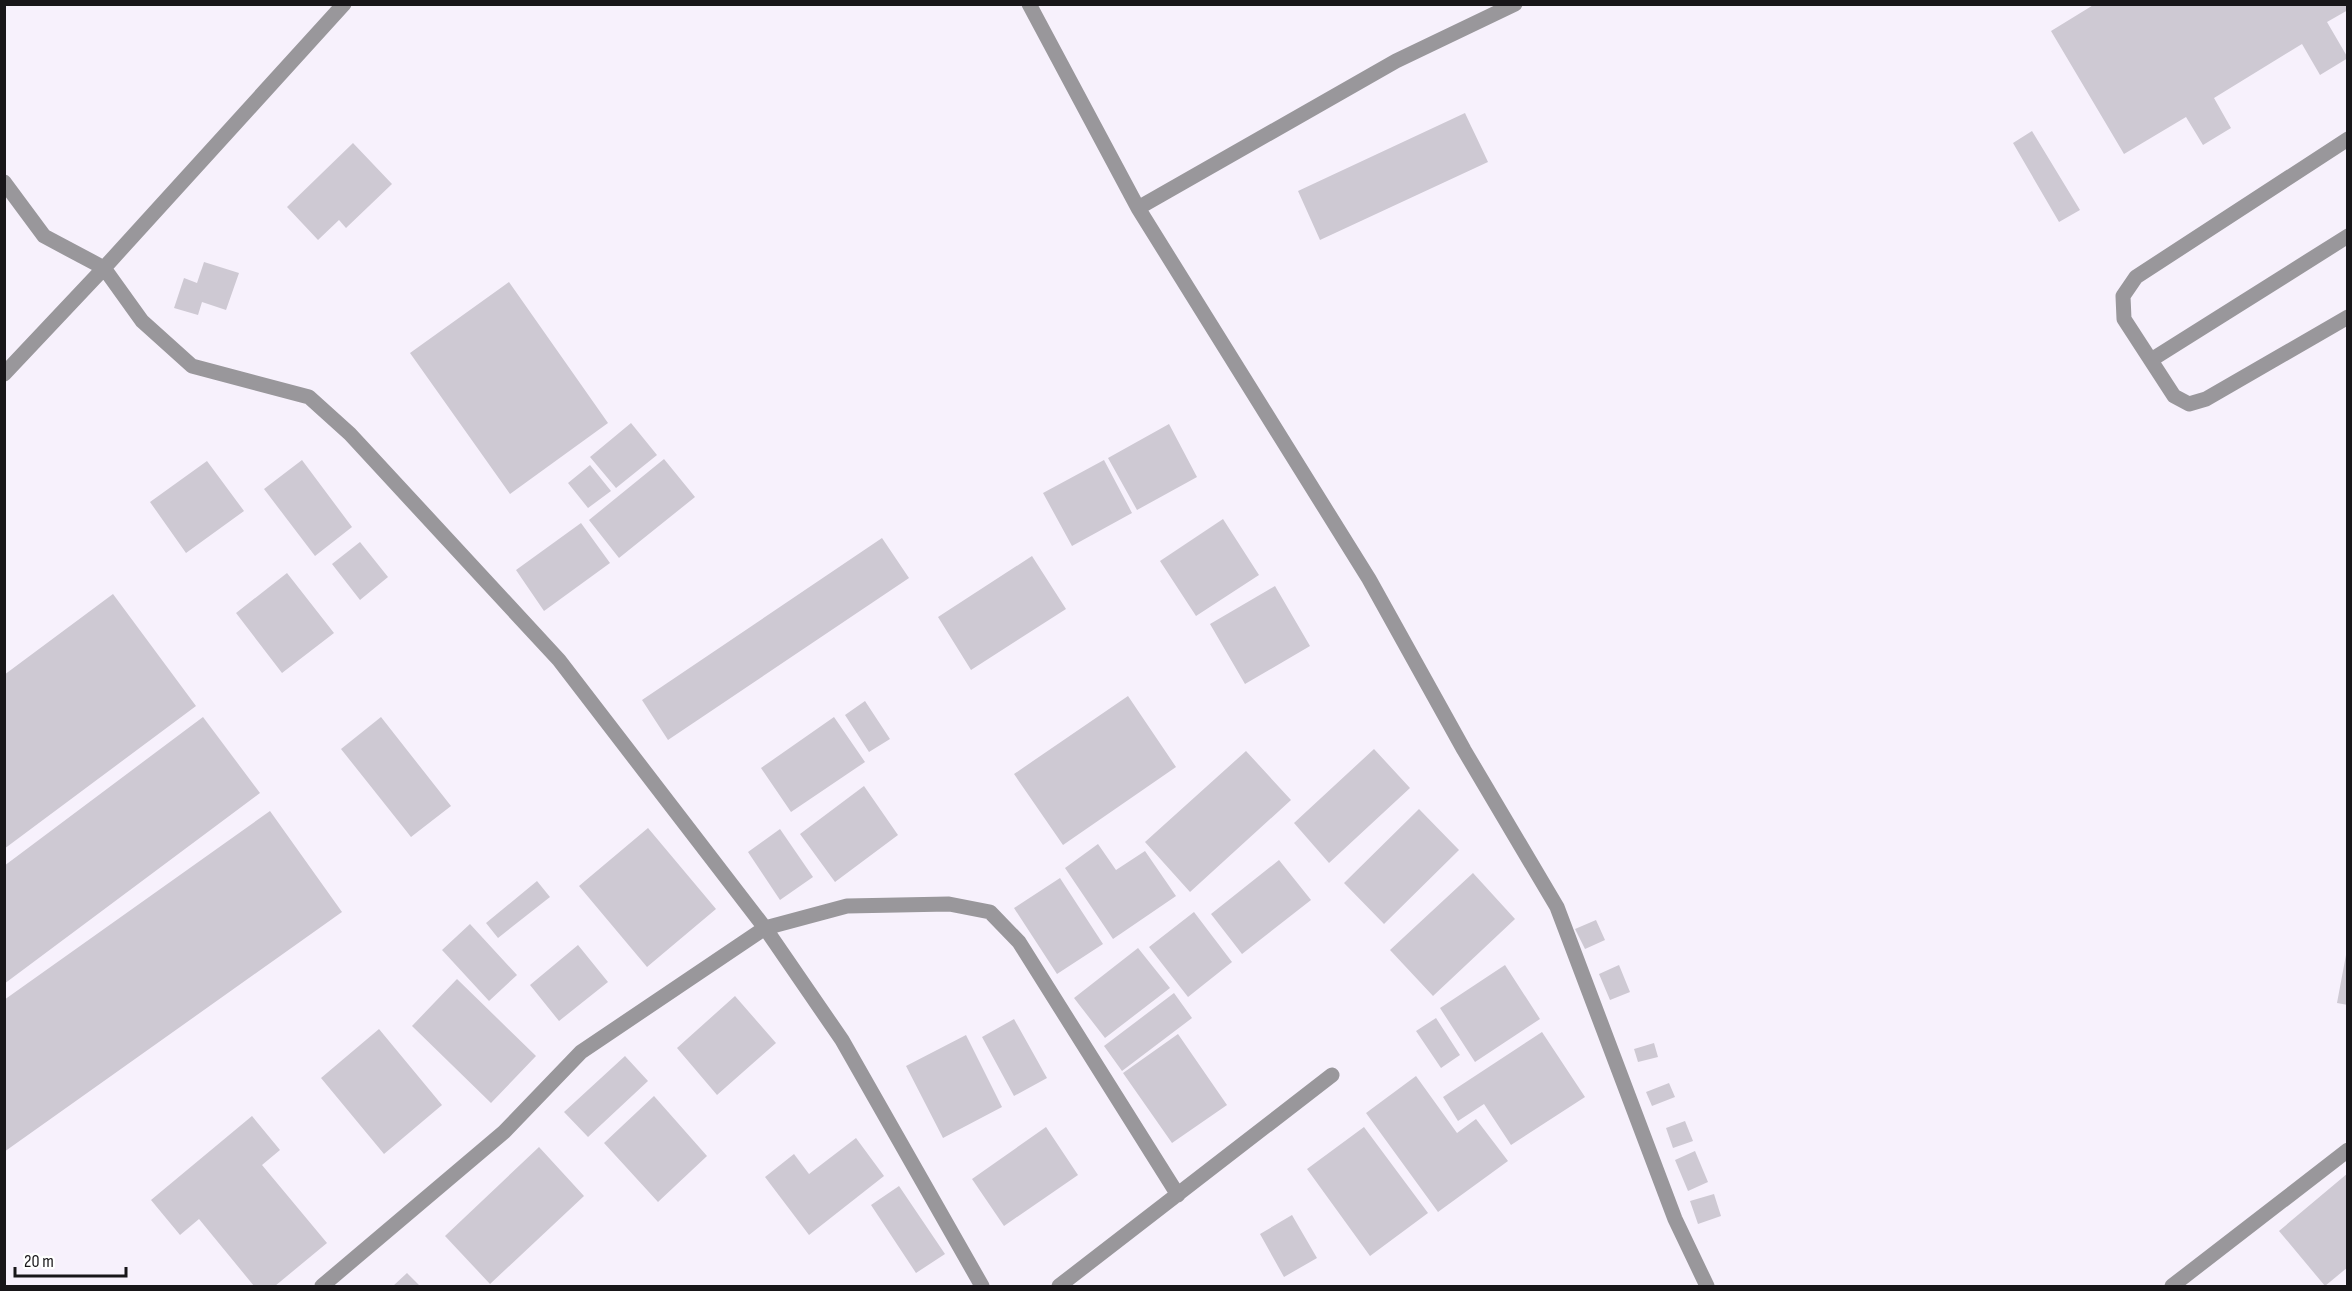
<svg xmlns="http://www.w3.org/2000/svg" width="2352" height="1291" font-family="'Sofia Sans Condensed',sans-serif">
<rect width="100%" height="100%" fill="#f7f1fc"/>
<path fill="#cec9d3" d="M2095,4H2348V10L2327,22L2348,58L2320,75L2302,44L2214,98L2231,128L2203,145L2186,117L2124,154L2051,31Z
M1465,113L1488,162L1320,240L1298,191Z
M2032,131L2080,210L2059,222L2013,143Z
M353,143L392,184L346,228L339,220L318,240L287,207Z
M204,262L239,273L226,310L202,302L198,315L174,308L184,278L197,283Z
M509,282L608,423L510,494L410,353Z
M631,423L657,455L616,488L590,457Z
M1169,424L1197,477L1137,510L1108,458Z
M664,459L695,497L619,558L589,520Z
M302,460L352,527L315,556L264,489Z
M1104,460L1132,513L1072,546L1043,493Z
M207,461L244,511L186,553L150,502Z
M590,465L611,491L588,508L568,483Z
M1223,519L1259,575L1196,616L1160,561Z
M581,523L610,563L544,611L516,570Z
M882,538L909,578L668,740L642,700Z
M360,542L388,577L360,600L332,564Z
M1032,556L1066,609L971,670L938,617Z
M287,573L334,633L282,673L236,613Z
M1275,586L1310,646L1245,684L1210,624Z
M113,594L196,706L4,849V675Z
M1128,696L1176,767L1063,845L1014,774Z
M865,701L890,739L869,752L845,715Z
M203,717L260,793L4,984V866Z
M381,717L451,806L411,837L341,749Z
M834,717L865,762L791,812L761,768Z
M1374,749L1410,788L1329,863L1294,823Z
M1246,751L1291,800L1190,892L1145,842Z
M864,786L898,835L835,882L800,834Z
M1419,809L1459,850L1384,924L1344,883Z
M270,811L342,912L4,1152V1000Z
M648,828L716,909L647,967L579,886Z
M780,829L813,877L780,900L748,852Z
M1098,844L1116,870L1145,851L1176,896L1113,939L1065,868Z
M1279,860L1311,900L1242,954L1211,914Z
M1473,873L1515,919L1433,996L1390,950Z
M1060,878L1103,944L1057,974L1014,908Z
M537,881L550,897L498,938L486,923Z
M1194,912L1232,962L1188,997L1149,947Z
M1596,920L1605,940L1585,949L1575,929Z
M470,924L517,975L489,1001L442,950Z
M578,945L608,982L559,1021L530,985Z
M1138,948L1170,988L1105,1038L1074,998Z
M2346,955H2348V1005L2337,1003Z
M1505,965L1540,1019L1475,1062L1440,1008Z
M1619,965L1630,992L1610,1000L1599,974Z
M457,979L536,1056L491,1103L412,1026Z
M1174,993L1192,1018L1122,1071L1104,1046Z
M735,996L776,1043L717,1095L677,1048Z
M1436,1018L1460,1055L1441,1068L1416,1031Z
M1014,1019L1047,1078L1014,1096L982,1037Z
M379,1029L442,1105L384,1154L321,1078Z
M1542,1032L1585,1097L1511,1145L1484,1104L1458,1121L1443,1097Z
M1178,1034L1227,1105L1172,1143L1123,1073Z
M966,1035L1002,1107L943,1138L906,1066Z
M1654,1043L1658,1057L1638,1062L1634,1049Z
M625,1056L648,1081L588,1137L564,1112Z
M1416,1076L1457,1133L1476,1119L1508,1161L1438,1212L1366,1113Z
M1669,1083L1675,1097L1652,1106L1646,1092Z
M654,1096L707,1156L658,1202L604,1143Z
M252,1116L280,1150L262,1165L327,1243L275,1286H254L199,1219L180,1235L151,1200Z
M1685,1121L1693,1141L1673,1148L1666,1128Z
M1046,1127L1078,1175L1004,1226L972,1179Z
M1364,1127L1428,1213L1370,1256L1307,1169Z
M856,1138L884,1176L809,1235L765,1177L794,1154L809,1174Z
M539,1147L584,1196L490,1284L445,1236Z
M1695,1151L1708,1182L1688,1191L1675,1160Z
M2348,1173V1267L2325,1286L2279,1231Z
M899,1186L945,1254L916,1273L871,1205Z
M1714,1194L1721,1216L1698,1224L1690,1201Z
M1292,1215L1317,1258L1284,1277L1260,1234Z
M407,1273L420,1286H393Z"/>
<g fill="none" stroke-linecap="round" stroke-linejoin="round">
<path stroke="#99979b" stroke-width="15" d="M2348,139L2136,277L2123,296L2124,319L2174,396L2189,404L2206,399L2348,317
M2151,360L2348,236"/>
<path stroke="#99979b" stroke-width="15" d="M1029,4L1138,208L1369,579L1464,750L1557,907L1675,1219L1707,1286
M4,182L44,236L104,268L142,321L192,366L309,397L350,434L559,660L765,928L842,1040L982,1286
M1138,208L1396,61L1515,4
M4,374L104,268L344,4
M322,1286L504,1132L581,1052L765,928L847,906L949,904L990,912L1019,942L1178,1195
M1059,1286L1332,1075
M2172,1286L2348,1150"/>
</g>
<rect width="2352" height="1291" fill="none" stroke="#181619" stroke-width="12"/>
<path d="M15 1267v9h111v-9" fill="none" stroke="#181619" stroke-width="3"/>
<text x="24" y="1267" font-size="18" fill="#181619" stroke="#ffffff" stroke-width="4.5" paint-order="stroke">20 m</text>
</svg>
